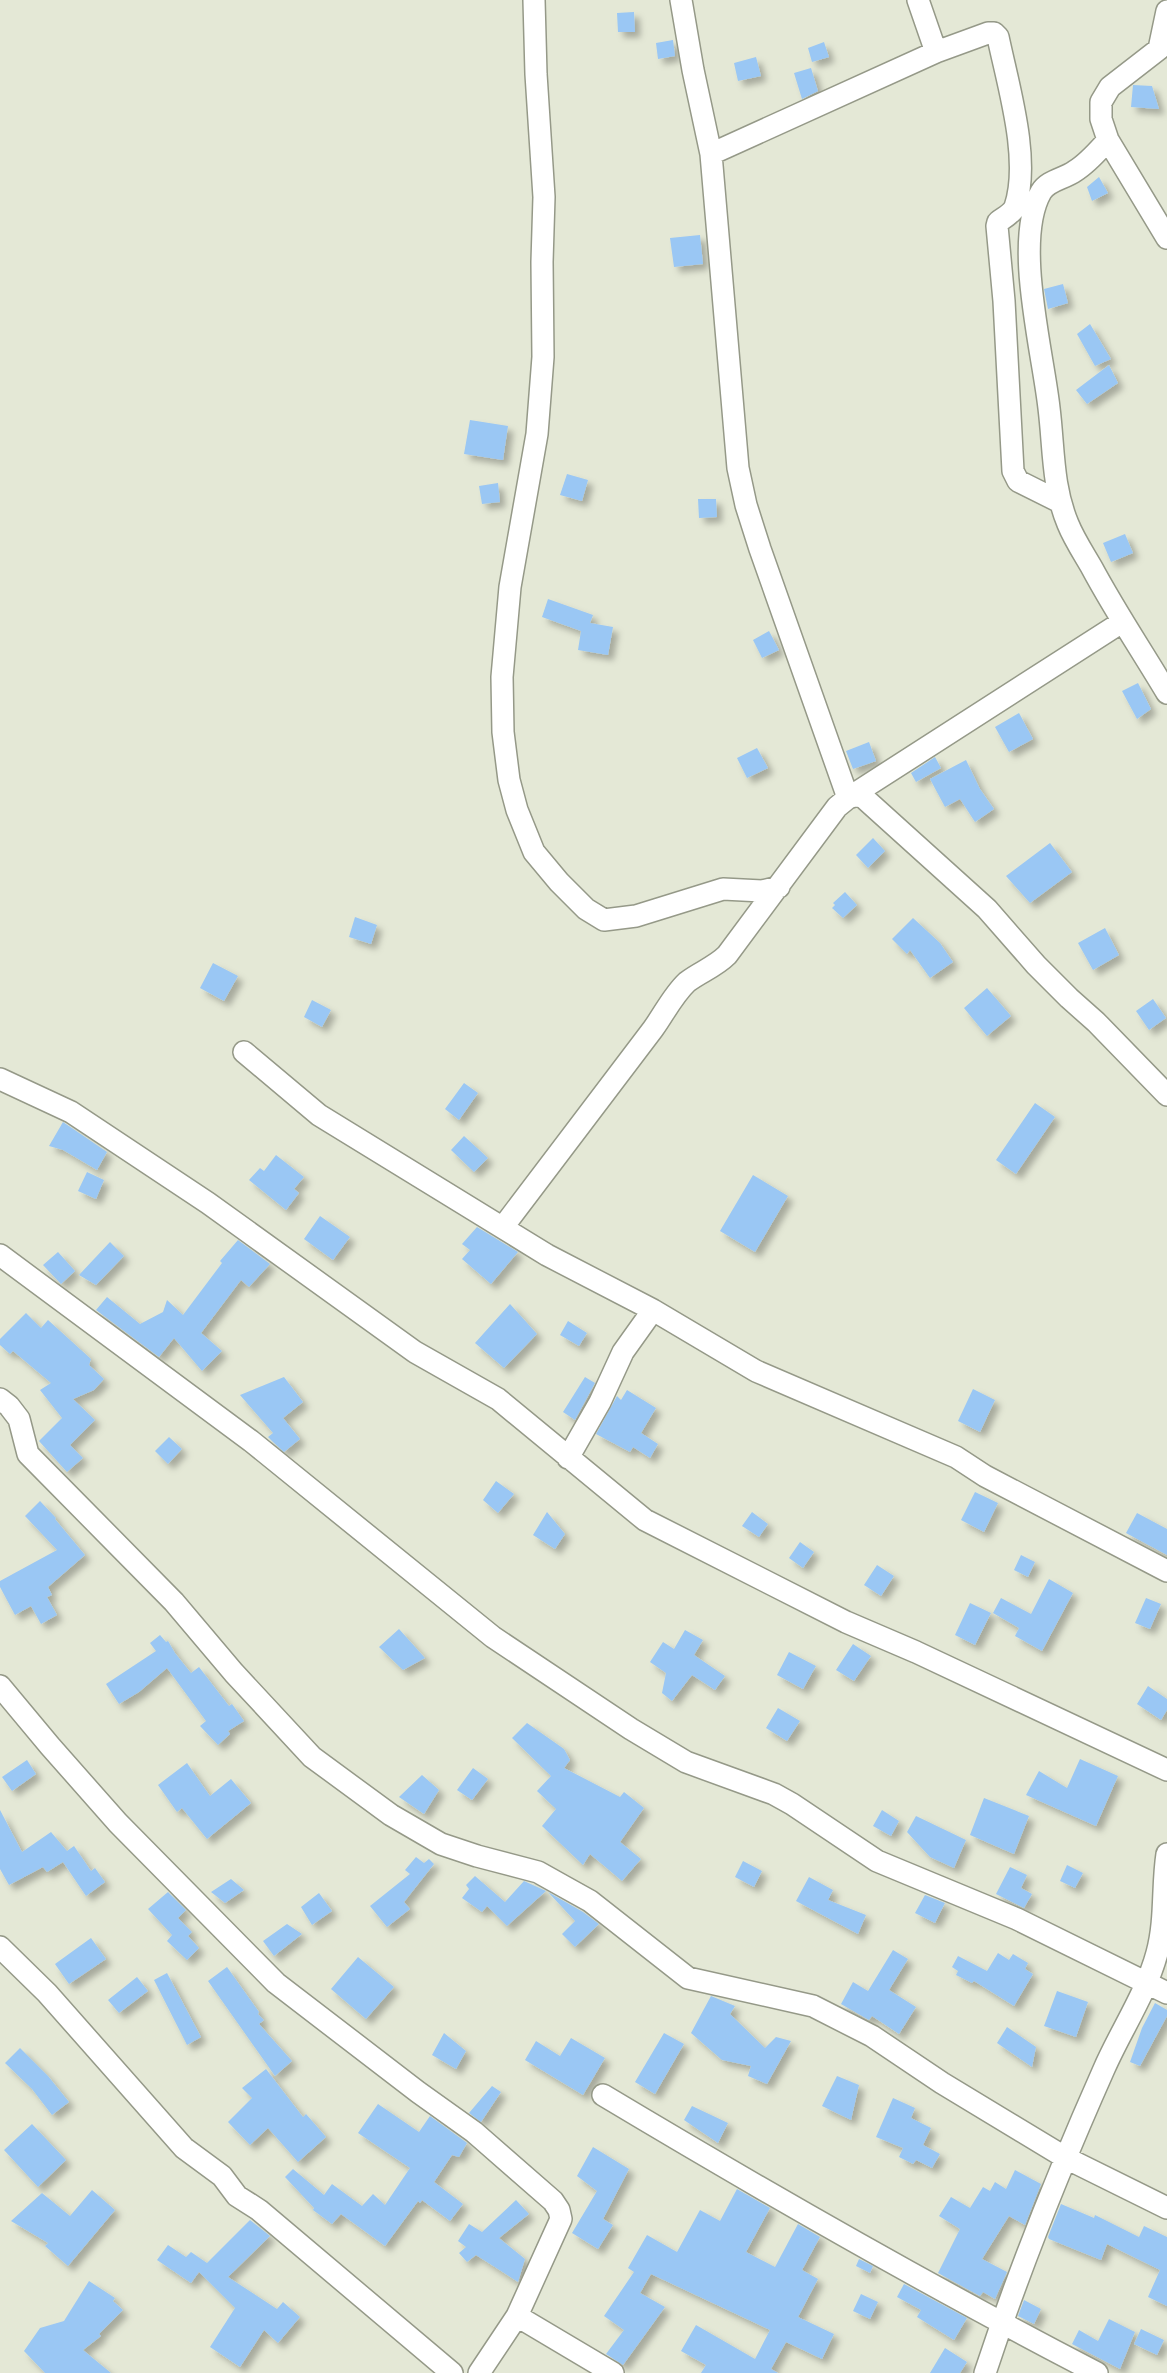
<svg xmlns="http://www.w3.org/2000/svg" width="1167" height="2373" font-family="'Roboto Condensed',sans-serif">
<defs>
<filter id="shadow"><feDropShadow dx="5.5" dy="5.5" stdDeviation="3" flood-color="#0004"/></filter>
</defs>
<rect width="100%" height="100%" fill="#e4e8d6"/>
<path fill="#9ac7f4" filter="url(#shadow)" d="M634,12L635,32H618L617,13Z
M673,40L675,56L658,59L656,43Z
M824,42L829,57L812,62L808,48Z
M756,57L761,76L738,81L734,63Z
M811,68L818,91L802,99L794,73Z
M1133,85L1152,86L1159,109L1131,107Z
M1099,177L1108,193L1092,201L1087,187Z
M700,235L703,264L674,267L670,238Z
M1063,284L1068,303L1048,309L1044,289Z
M1090,324L1111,359L1095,366L1077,334Z
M1109,365L1118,383L1087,404L1076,390Z
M470,420L508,426L503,460L464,454Z
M567,474L588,480L582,501L560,495Z
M498,483L500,502L482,504L479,486Z
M698,499H716L717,517L699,518Z
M1125,534L1133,553L1111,562L1103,543Z
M548,599L593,615L590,623L613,627L608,655L578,650L581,631L542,617Z
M769,631L779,650L762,658L753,640Z
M1138,683L1151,709L1137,719L1122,691Z
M1019,713L1033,739L1009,752L995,727Z
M869,742L876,761L853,769L846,751Z
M757,748L768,768L747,778L737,758Z
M935,757L941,768L916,782L911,773Z
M966,760L980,789L994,809L975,822L960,799L945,807L930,779Z
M873,838L885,851L868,868L856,855Z
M1050,843L1072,872L1030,903L1006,876Z
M845,892L857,905L843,918L832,908L835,905L833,903Z
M355,917L377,925L371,944L349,937Z
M913,918L940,943L953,962L930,978L910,950L907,954L892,939Z
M1105,928L1119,955L1093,970L1078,943Z
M213,963L238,976L224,1001L200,988Z
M987,988L1011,1016L987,1036L964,1008Z
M1153,999L1166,1018L1149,1030L1136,1011Z
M312,1000L331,1010L322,1027L304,1017Z
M464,1083L478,1093L459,1120L445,1109Z
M1035,1103L1055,1117L1016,1174L996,1160Z
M63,1122L107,1152L97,1170L63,1150L49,1146Z
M464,1136L488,1158L474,1172L451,1150Z
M276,1155L304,1177L294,1189L299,1193L286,1210L249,1180L260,1168L264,1171Z
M87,1172L104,1180L96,1199L78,1191Z
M753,1175L788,1196L755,1252L720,1231Z
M320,1216L350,1237L333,1260L304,1239Z
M477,1227L518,1252L491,1284L462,1259L470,1250L462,1244Z
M238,1240L270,1264L249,1287L241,1280L201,1333L222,1351L202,1371L174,1338L159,1357L96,1310L107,1297L140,1324L163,1312L167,1300L183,1315L222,1263L220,1261Z
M110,1242L124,1256L96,1285L79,1275Z
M58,1252L75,1271L61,1284L43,1265Z
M510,1304L537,1334L504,1368L475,1343Z
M26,1313L41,1328L48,1320L91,1359L89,1365L104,1379L94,1390L73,1399L95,1420L70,1445L83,1458L67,1472L39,1441L62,1418L40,1390L51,1383L13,1351L10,1354L0,1345V1339Z
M568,1321L587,1333L579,1346L560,1335Z
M284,1377L303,1402L283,1418L300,1439L284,1452L272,1441L268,1437L273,1433L240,1395Z
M585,1377L595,1383L575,1420L563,1412Z
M973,1389L995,1400L980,1432L958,1421Z
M627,1390L656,1408L641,1433L658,1444L650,1458L633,1447L630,1452L596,1434L617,1396L621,1400Z
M169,1437L182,1449L168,1464L155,1451Z
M496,1481L514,1494L498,1513L483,1500Z
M975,1492L998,1503L984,1532L961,1520Z
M40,1501L56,1518L55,1519L85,1555L48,1587L52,1595L47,1597L57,1615L41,1624L31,1606L15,1615L0,1587V1581L57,1550L25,1516Z
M547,1512L565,1534L555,1549L533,1535Z
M752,1512L768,1524L759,1537L742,1526Z
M1137,1513L1167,1529V1555L1126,1533Z
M800,1542L814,1552L803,1568L789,1558Z
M1021,1555L1035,1562L1028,1577L1014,1570Z
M877,1565L894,1576L881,1596L864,1585Z
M1049,1579L1073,1593L1042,1651L1015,1636L1019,1628L993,1613L1001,1598L1031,1614Z
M1146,1598L1161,1604L1150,1629L1135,1623Z
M970,1603L991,1613L975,1645L955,1635Z
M399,1629L425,1658L403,1670L379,1647Z
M685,1630L703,1640L694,1655L725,1676L715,1690L692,1675L672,1701L662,1693L666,1673L650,1662L663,1642L674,1649Z
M160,1635L166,1642L168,1641L175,1653L191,1673L199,1667L229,1706L232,1704L244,1721L228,1731L230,1734L218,1745L200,1726L206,1721L167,1668L139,1692L119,1704L106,1684L156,1651L150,1643Z
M853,1644L871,1656L854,1681L836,1670Z
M789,1652L816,1666L803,1689L777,1675Z
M1148,1686L1167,1699V1710L1161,1720L1137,1704Z
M778,1708L800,1721L787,1741L766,1728Z
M527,1723L564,1749L570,1760L564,1768L620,1797L624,1792L644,1808L620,1842L641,1859L622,1881L590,1854L583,1865L542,1826L556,1809L537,1791L551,1776L512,1738Z
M1080,1759L1118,1776L1096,1826L1026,1795L1039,1771L1067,1788Z
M27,1760L36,1774L12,1791L2,1777Z
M187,1763L210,1796L231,1779L251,1803L207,1839L182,1808L177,1812L158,1785Z
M473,1768L488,1779L472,1800L457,1790Z
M422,1775L439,1790L424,1814L399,1797Z
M984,1798L1029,1816L1014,1854L970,1835Z
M0,1810L22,1852L51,1832L67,1851L74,1846L91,1871L95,1868L105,1882L86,1896L63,1862L47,1872L43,1867L9,1885L0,1869Z
M882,1810L899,1821L891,1836L873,1826Z
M916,1816L966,1840L954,1868L930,1857L907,1832Z
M416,1857L424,1863L429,1859L434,1864L404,1902L410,1909L387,1927L370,1906L410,1874L405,1870Z
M743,1861L762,1871L754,1887L735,1877Z
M1067,1865L1083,1873L1075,1888L1060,1881Z
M1010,1867L1027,1875L1021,1888L1032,1894L1024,1908L996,1894Z
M475,1876L505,1902L524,1881L546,1891L507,1926L487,1906L482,1912L462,1898L469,1889L466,1885Z
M809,1877L833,1890L828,1900L866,1915L858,1934L796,1901Z
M231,1879L244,1890L225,1903L211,1892Z
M168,1892L186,1910L178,1918L192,1932L188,1936L199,1948L187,1960L167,1941L172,1935L148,1909Z
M548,1892L583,1912L599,1924L575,1947L562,1934L575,1921Z
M319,1893L332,1911L312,1925L301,1907Z
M925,1895L945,1903L935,1923L915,1913Z
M287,1924L302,1934L274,1956L263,1941Z
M91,1938L106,1959L69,1984L55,1964Z
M893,1950L908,1959L889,1990L916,2007L899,2034L872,2016L869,2020L841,2004L853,1982L868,1991Z
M998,1953L1009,1960L1013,1954L1028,1963L1025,1969L1033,1974L1014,2006L974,1981L972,1983L956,1975L958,1971L952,1967L958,1956L987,1971Z
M358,1957L394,1987L366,2019L331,1989Z
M227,1967L259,2012L258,2014L264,2020L259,2024L292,2061L275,2076L208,1981Z
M167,1973L201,2037L187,2045L154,1980Z
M137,1977L148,1991L119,2013L108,2000Z
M1057,1991L1088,2002L1076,2037L1044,2026Z
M711,1996L735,2006L730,2014L765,2048L776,2037L791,2041L767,2084L748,2076L751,2066L722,2060L691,2033Z
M1155,2003L1167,2010V2016L1140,2066L1130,2062L1142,2028Z
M1007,2027L1036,2047L1032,2067L997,2043Z
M444,2033L466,2051L456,2069L432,2055Z
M664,2033L684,2044L655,2094L635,2082Z
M571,2038L605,2058L583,2095L525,2060L536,2041L560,2056Z
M20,2048L48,2076L69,2102L52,2115L32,2089L5,2063Z
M266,2069L303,2117L306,2114L326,2137L298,2162L268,2128L250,2145L228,2122L252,2098L242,2088Z
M837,2076L859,2085L851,2120L822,2106Z
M492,2086L501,2092L481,2122L469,2113Z
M893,2098L915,2108L911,2118L931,2128L923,2145L940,2154L932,2168L916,2160L913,2164L899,2157L903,2148L876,2137Z
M378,2104L419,2132L430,2116L467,2143L459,2157L452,2155L434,2182L463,2204L450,2221L422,2200L420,2203L418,2201L385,2246L341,2214L332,2224L313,2210L314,2208L285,2177L293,2169L324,2195L332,2184L362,2206L373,2194L385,2205L410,2168L358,2133Z
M692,2106L728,2123L718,2143L684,2120Z
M32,2124L66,2160L38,2187L4,2150Z
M593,2147L629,2169L603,2219L613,2225L598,2249L572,2233L597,2191L577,2176Z
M1015,2170L1041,2184L1025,2225L1009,2216L982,2259L1007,2272L995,2299L983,2292L980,2296L938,2273L960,2229L939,2216L951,2197L970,2208L983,2187L990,2191L995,2182L1006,2189Z
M737,2189L770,2208L746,2252L775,2267L798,2224L820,2237L802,2270L818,2279L798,2317L834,2334L822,2359L786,2342L771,2369L778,2373H701L706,2365L681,2351L696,2325L755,2359L770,2330L651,2274L640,2293L665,2307L623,2365L606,2354L624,2330L604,2316L634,2272L628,2268L647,2235L677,2252L700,2210L720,2221Z
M92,2190L115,2210L68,2266L45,2246L48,2243L11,2221L42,2193L70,2216Z
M516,2200L529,2214L499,2238L525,2259L518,2282L476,2255L467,2262L459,2253L466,2247L458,2241L469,2224L482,2232Z
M1061,2204L1094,2218L1095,2215L1139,2237L1144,2226L1167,2237V2306L1148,2297L1160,2270L1107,2244L1101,2260L1049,2239L1048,2237Z
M250,2220L270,2236L228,2277L277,2309L283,2302L300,2317L278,2343L264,2330L240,2367L210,2347L235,2308L199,2272L191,2283L157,2260L168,2245L186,2257L191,2252L207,2263Z
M859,2259L873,2266L870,2273L856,2266Z
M89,2281L115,2298L113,2301L123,2310L99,2334L101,2336L83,2350L111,2373H45L24,2351L40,2328L64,2321Z
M904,2284L967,2318L954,2340L917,2317L921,2310L897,2297Z
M861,2294L878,2302L870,2319L853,2311Z
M1024,2300L1041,2309L1034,2324L1018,2316Z
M1109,2319L1135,2332L1120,2369L1072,2344L1079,2330L1098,2341Z
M1141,2329L1164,2340L1157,2355L1134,2344Z
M945,2348L967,2362L960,2373H930Z"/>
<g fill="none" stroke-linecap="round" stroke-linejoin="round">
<defs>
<path id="minor" d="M534,0L536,74L544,197L542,262L543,357L537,434L510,587L502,677L503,732L509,780L517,810L534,852L559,882L586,909L604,920L636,916L723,889L762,891L779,887
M681,0L693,70L711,154L738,468L746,505L760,549L848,798
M918,0L936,52
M1167,11L1159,49L1110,87L1101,102V119L1108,140L1167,238
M1108,140C1098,151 1088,163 1075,171C1064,179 1048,180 1041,192C1013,241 1043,352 1049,408C1054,448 1052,486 1068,524C1074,539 1084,554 1092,568C1115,611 1142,651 1167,693
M711,154L936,52L988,33H994L998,37C1008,85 1031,160 1015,207C1012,214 1003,218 998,222L997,226L1004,301L1013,471L1018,481L1060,502
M848,798L857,795L864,798L987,909L1036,965L1069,998L1096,1022L1167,1095
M244,1052L319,1115L547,1255L653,1310L756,1371L956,1457L985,1476L1167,1571
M0,1079L71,1112L208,1203L415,1352L498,1399L645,1520L846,1622L916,1652L1167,1770
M503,1227L653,1029C664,1014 673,995 687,982C700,972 715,967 727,955L837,807L848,798L1122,622
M0,1255L251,1441L493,1637L631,1729L686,1762L774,1794L792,1804L877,1861L1017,1919L1167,1993
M0,1399L9,1406L19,1419L28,1454L174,1602L234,1673L312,1757L391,1815L441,1844L477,1856L538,1872L563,1886L590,1901L688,1978L813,2006L872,2036L942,2083L1066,2158L1167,2208
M568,1458L600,1402L623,1352L653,1310
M0,1686L50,1746L118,1823L276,1983L418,2092L474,2132L553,2201L559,2210L561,2219L517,2316L479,2373
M0,1947L47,1993L184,2148L222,2176L237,2196L259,2210L452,2373
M603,2095C765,2192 929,2286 1097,2373
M517,2316L613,2373
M985,2373C1019,2270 1060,2168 1104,2069C1121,2030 1146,1994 1157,1953C1166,1920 1162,1886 1167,1854"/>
</defs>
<use href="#minor" stroke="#959988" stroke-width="24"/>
<use href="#minor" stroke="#fff" stroke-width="21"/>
</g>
</svg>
